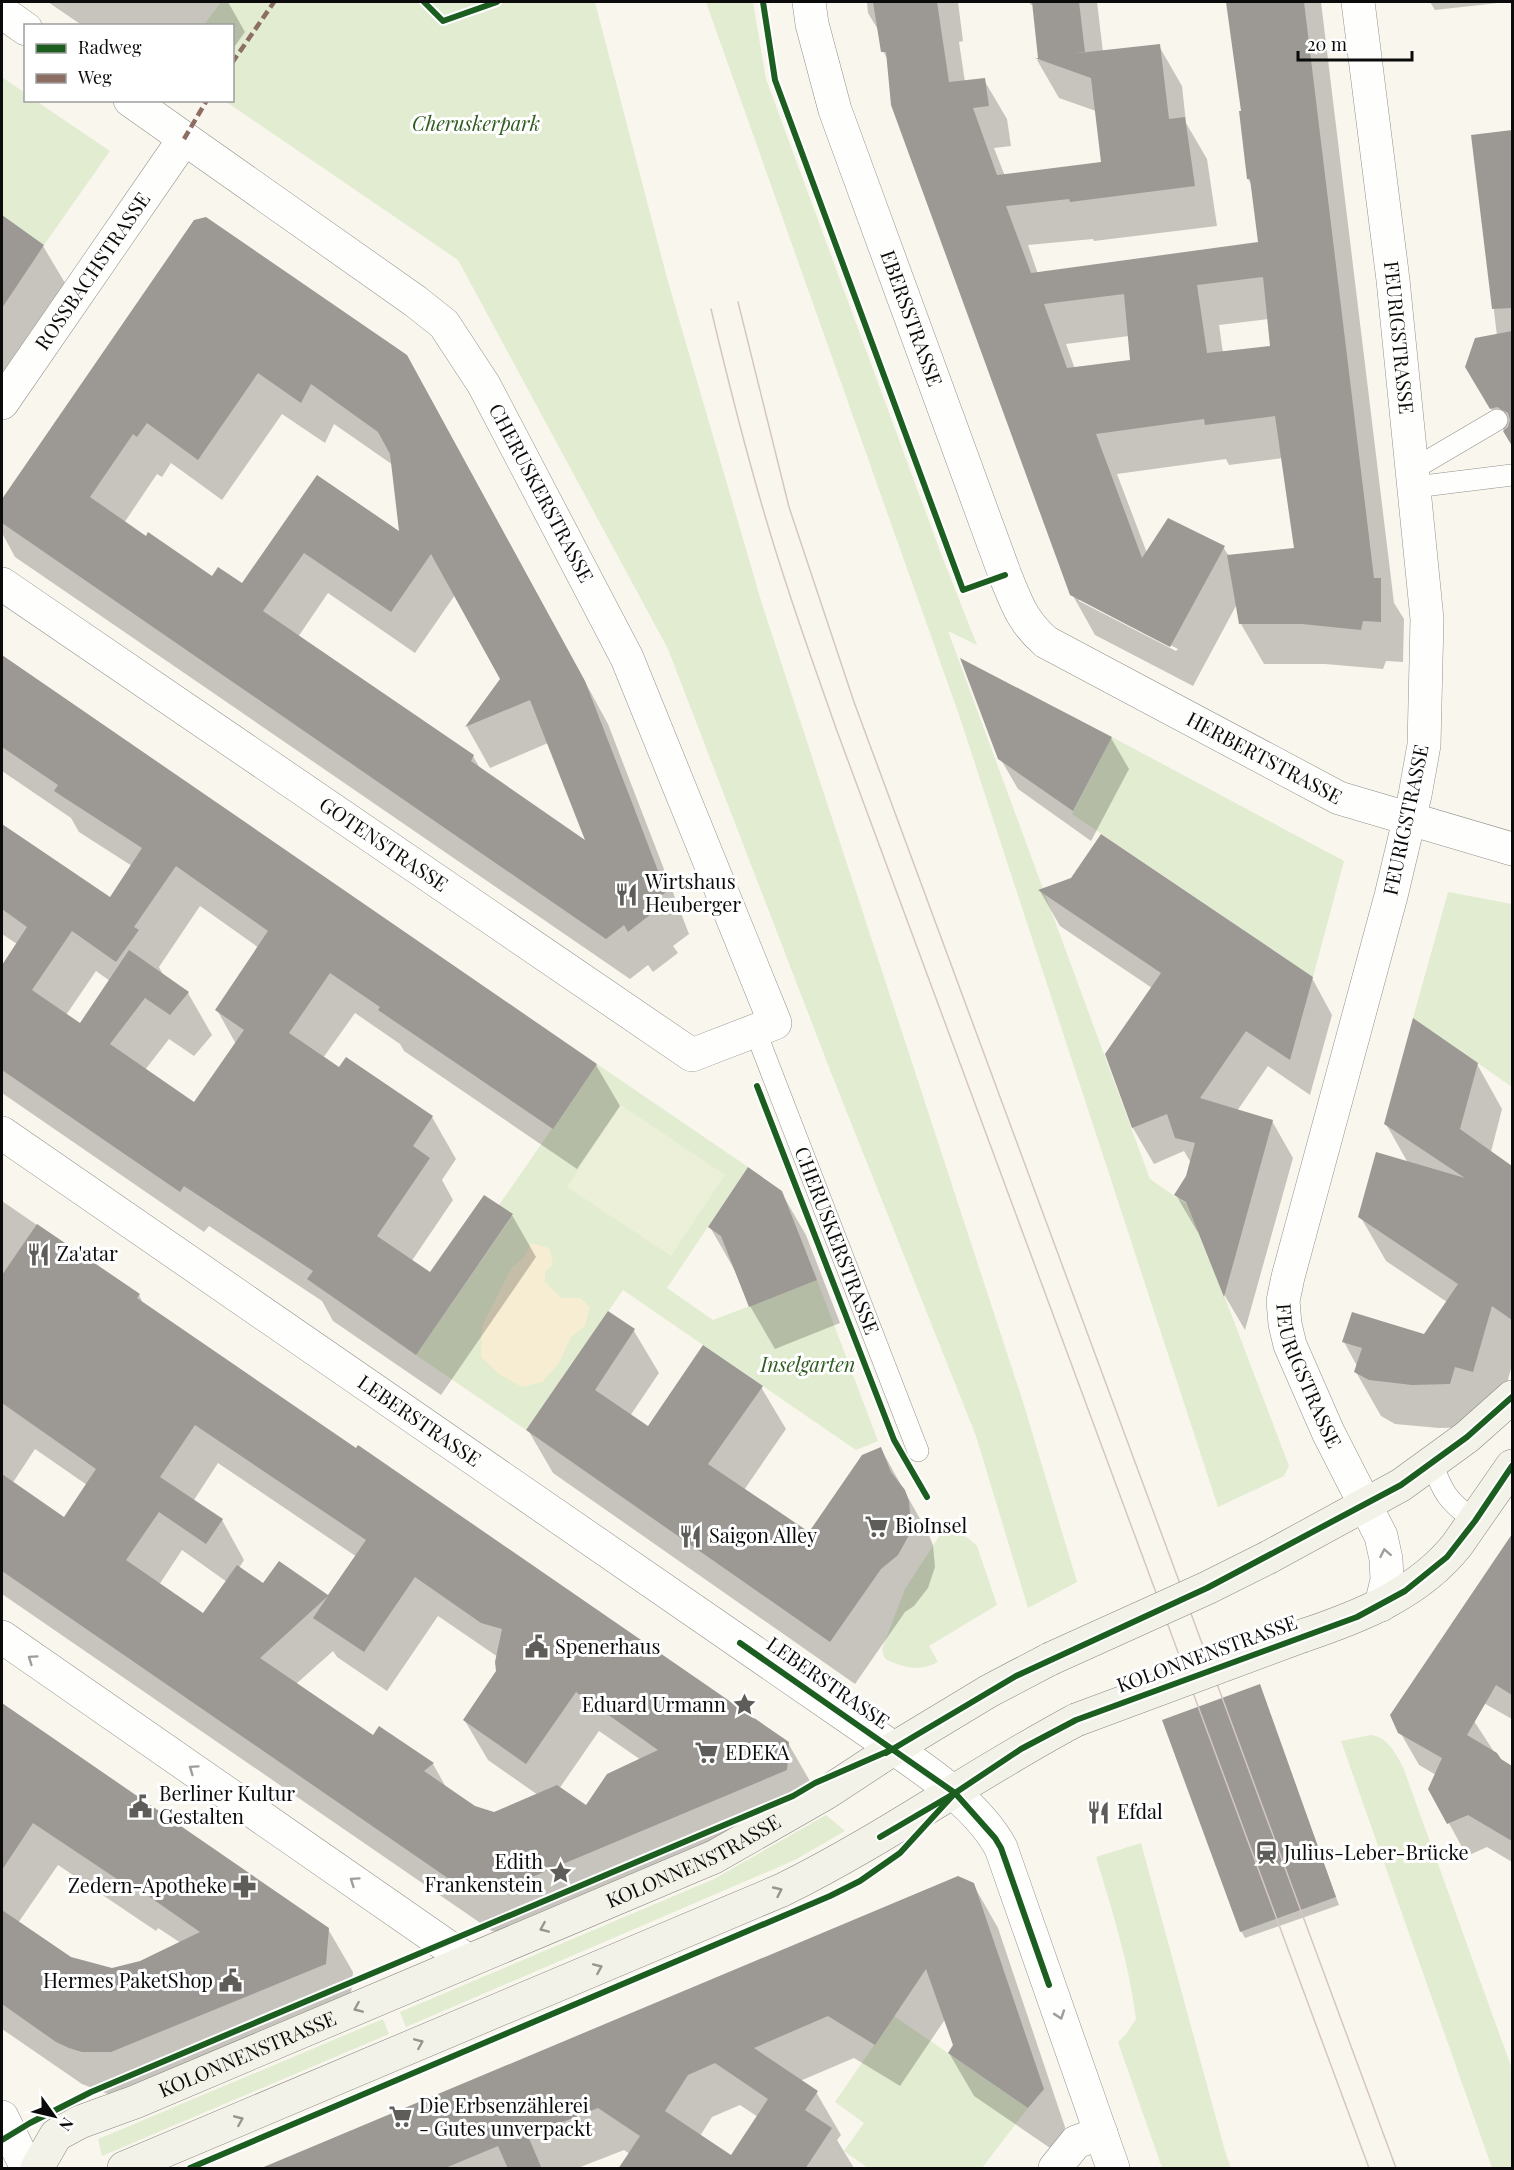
<svg xmlns="http://www.w3.org/2000/svg" width="1514" height="2170" font-family="'Playfair Display',serif">
<rect width="100%" height="100%" fill="#f9f6ee"/>
<path fill="#e2ecd0" d="M221,2H595L667,278L762,604L1023,1402L1077,1582L1028,1608L976,1436L830,1070L668,649L458,260L225,101L232,100V26L204,25Z
M706,2H753L766,79L940,551L977,645L948,631L1150,1179L1186,1204L1227,1303L1289,1466L1284,1476L1218,1507L959,715Z
M2,77L25,93L26,100L36,101L110,151L44,245L2,215Z
M1112,737L1344,861L1313,977L1072,814Z
M1448,892L1512,904V1087L1413,1018Z
M597,1064L748,1167L667,1288L713,1320L817,1280L878,1441L856,1450L623,1290L526,1430L416,1355L513,1215L499,1205Z
M950,1529L968,1538L977,1546L997,1605L929,1646L938,1662C919,1672 906,1668 887,1660L884,1657L882,1649L905,1589L940,1535Z
M1371,1735C1388,1737 1396,1754 1403,1767L1512,2069V2168H1492L1341,1741Z
M826,1815L845,1831L795,1860L406,2027L400,2012L714,1879Z
M1141,1843L1225,2151L1231,2168H1162L1118,2042L1126,2034L1136,2019C1129,1963 1112,1910 1096,1857Z
M894,2016L1028,2108L982,2168H868L844,2151L864,2123L835,2102Z
M383,2019L389,2034L102,2156L98,2139L108,2135Z"/>
<path fill="#f7edd2" d="M531,1243L549,1248L553,1264L545,1272V1282L561,1298H580L590,1307L585,1326L571,1337L559,1363L542,1382L522,1387L499,1374L481,1357L482,1326L511,1269L525,1256Z"/>
<path fill="#ecf0d9" d="M621,1105L725,1175L671,1256L567,1187Z"/>
<path fill="#0003" fill-rule="evenodd" d="M48,2H228L245,32L232,50V26H83Z
M867,2H958L963,41L959,42L965,82L984,80L1007,119L1011,146L994,148L1005,176L1102,163L1096,111L1059,98L1037,60L1040,59L1034,4L1031,5L1029,2H1097L1103,52L1159,46L1182,86L1186,123L1207,159L1217,226L1094,241L1093,239L1028,245L1038,274L1260,244L1252,186L1248,179L1242,112L1229,2H1321L1394,603L1404,619L1403,662L1386,661L1383,669L1325,664H1264L1241,624L1237,604L1193,686L1095,635L1072,594L888,60L883,51L880,33L868,13ZM1269,319L1271,348L1223,353L1219,325ZM1129,336L1132,361L1075,369L1066,344ZM1283,458L1296,549L1229,556L1223,547L1147,553L1117,474L1226,459L1229,465ZM1079,598L1178,649L1176,651L1079,601Z
M1430,2H1507L1435,10Z
M1512,131V444L1482,393L1497,336L1473,136Z
M2,217L43,246L68,288L2,384Z
M195,221L430,398L608,724L689,934L673,946L678,953L653,972L648,965L630,979L15,557L2,533V501ZM282,414L325,443L334,424L393,465L401,534L317,477L242,585L212,578L124,523L157,474L162,477L171,463L222,500ZM328,593L415,653L455,595L501,679L467,727L490,768L548,743L588,844L481,770L473,756L298,637Z
M2,657L596,1065L620,1106L577,1169L404,1051L400,1044L355,1013L323,1058L340,1069L432,1117L456,1159L442,1180L453,1200L411,1262L430,1274L512,1215L536,1257L441,1395L333,1321L322,1301L209,1226L204,1232L2,1093V967L17,944L2,934V825L110,899L132,866L79,832L71,818L2,771ZM200,906L259,948L217,1010L236,1044L194,1104L145,1070L169,1039L194,1056L212,1035L188,993L161,974L162,973L159,967ZM96,971L110,981L80,1025L66,1015Z
M962,662L1111,738L1129,769L1091,841L1018,789L1000,758Z
M1040,891L1312,978L1332,1015L1310,1095L1268,1066L1237,1111L1272,1121L1293,1158L1245,1330L1225,1296L1200,1233L1197,1231L1176,1195L1187,1177L1191,1163L1184,1151L1154,1164L1133,1128L1106,1055L1152,988L1060,926Z
M1477,1064L1502,1109L1491,1152L1512,1168V1365L1498,1416L1475,1427L1439,1428L1395,1424L1381,1416L1356,1372L1357,1366L1344,1342L1425,1335L1447,1302L1386,1261L1360,1216L1408,1163L1386,1124Z
M781,1192L806,1235L840,1323L775,1349L750,1306L734,1269L710,1227Z
M2,1201L139,1295L144,1305L788,1743L811,1783L809,1809L514,1933L492,1931L2,1594ZM35,1449L87,1485L64,1519L12,1484ZM218,1463L357,1557L329,1597L279,1563L264,1585L239,1568L244,1560L222,1520L194,1500ZM182,1550L227,1582L203,1615L159,1585ZM438,1616L498,1657V1672L465,1721L488,1760L538,1795L494,1814L474,1807L447,1789L433,1764L373,1737L296,1684L333,1651L337,1657L387,1691ZM599,1731L641,1760L587,1807L559,1789Z
M609,1313L634,1331L659,1373L630,1416L648,1428L761,1387L786,1429L744,1490L809,1535L881,1449L929,1535L933,1545L935,1567L928,1588L914,1606L905,1612L855,1684L553,1473L528,1430Z
M1512,1537V1719L1450,1684L1500,1761L1512,1768V1862L1487,1847L1467,1856L1430,1789L1436,1775L1419,1765L1400,1732L1452,1623Z
M1259,1685L1339,1905L1245,1938L1241,1931Z
M2,1705L328,1929L353,1972L350,2006L136,2094H108L82,2084L2,2029ZM58,1865L156,1931L158,1928L181,1943L140,1963L112,1970L70,1959L18,1923Z
M973,1884L998,1928L1067,2133L1053,2150L974,2096L949,2053L955,2045L946,2018L900,2086L854,2058L800,2081L816,2092L841,2135L837,2140L854,2168H619L630,2154L624,2150L578,2168H274ZM740,2105L758,2117L732,2157L700,2136L712,2117Z"/>
<path fill="#9c9995" fill-rule="evenodd" d="M873,2H937L949,82L985,78L989,106L973,108L997,175L1101,162L1091,78L1035,58H1038L1032,2H1079L1085,52L1069,54L1160,44L1169,119L1185,117L1195,186L1070,202L1069,199L1006,206L1031,273L1258,242L1250,179H1247L1239,111H1241L1226,2H1304L1374,578H1381V622L1363,621L1361,630L1302,624H1239L1227,555L1294,548L1275,416L1205,425L1204,419L1096,434L1142,558L1168,518L1225,546L1170,647L1070,595L891,105L886,52H881ZM1263,277L1270,346L1207,353L1197,285ZM1124,294L1130,360L1067,368L1044,304Z
M1512,130V308L1492,309L1471,135Z
M2,215L44,245L2,308Z
M206,217L407,355L585,681L631,800L666,892L650,904L655,911L628,932L624,925L606,939L2,523V499L194,220ZM258,373L301,403L311,384L378,432L390,454L399,531L317,475L242,583L218,567L212,576L148,532L146,536L90,497L133,434L137,437L147,423L198,460ZM304,553L391,612L431,554L500,679L465,727L530,700L585,840L471,761L474,755L263,611Z
M1512,331V446L1503,431L1508,427L1510,420L1508,413L1497,407L1490,409L1465,367L1475,338Z
M2,655L597,1064L553,1129L378,1010L380,1007L330,973L289,1033L339,1067L346,1057L433,1116L413,1146L430,1158L377,1236L430,1272L484,1195L513,1214L416,1355L307,1279L313,1271L184,1186L180,1192L2,1070V965L27,927L2,909V824L110,897L142,848L54,791L58,785L2,747ZM176,866L268,931L215,1010L244,1030L194,1102L110,1044L145,998L170,1015L189,992L129,950L80,1023L32,990L72,931L116,962L139,930L134,927Z
M960,658L1112,737L1073,811L998,759Z
M1101,834L1313,977L1290,1060L1246,1031L1200,1098L1273,1120L1224,1297L1186,1202L1174,1195L1186,1176L1195,1143L1175,1138L1167,1114L1132,1128L1105,1054L1161,973L1038,890L1071,878Z
M1413,1018L1478,1063L1460,1129L1512,1166V1320L1492,1306L1473,1372L1455,1367L1450,1384L1412,1385L1369,1380L1354,1372L1362,1348L1342,1342L1352,1312L1424,1334L1458,1284L1358,1217L1376,1152L1465,1178L1384,1124Z
M748,1167L782,1191L817,1280L749,1307L721,1236L708,1227Z
M37,1224L140,1294L137,1298L356,1448L358,1445L789,1742L787,1770L491,1894L468,1892L2,1571V1474L64,1517L96,1469L2,1403V1275ZM195,1425L366,1540L328,1595L279,1561L263,1583L237,1565L203,1613L126,1560L159,1512L206,1544L223,1519L160,1477ZM415,1577L481,1623L502,1629L495,1662L496,1671L463,1720L526,1764L576,1692L658,1750L607,1774L586,1805L557,1785L494,1812L475,1806L424,1771L434,1763L379,1726L373,1735L260,1658L328,1596L313,1618L364,1652Z
M608,1311L635,1329L595,1390L648,1426L703,1345L763,1386L708,1464L809,1532L862,1455L881,1447L891,1472L905,1490L909,1501L911,1524L909,1535L898,1555L881,1569L830,1642L526,1430Z
M1512,1534V1695L1496,1685L1467,1735L1497,1753L1501,1759L1512,1766V1841L1468,1815L1447,1824L1428,1789L1442,1758L1398,1733L1390,1715Z
M1260,1684L1336,1897L1240,1932L1162,1720Z
M2,1703L329,1928L326,1964L111,2052H82L69,2048L56,2042L2,2004V1910L71,1957L112,1968L140,1961L200,1932L134,1886L132,1889L33,1823L2,1870Z
M958,1876L974,1883L1044,2089L1028,2108L948,2053L953,2045L926,1969L875,2045L828,2016L754,2048L818,2091L805,2110L832,2128L805,2169H618L640,2136L598,2108L528,2136L542,2169H508L498,2146L443,2169H259ZM715,2063L768,2099L731,2155L665,2111L688,2075Z"/>
<g fill="none" stroke-linecap="round" stroke-linejoin="round">
<defs>
<g id="service">
<path d="M1412,470L1497,420"/>
<path d="M1415,487L1512,475"/>
<path id="s1" d="M755,1030L918,1451"/>
<path d="M1432,1463C1443,1494 1449,1502 1475,1521"/>
</g>
<g id="minor">
<path id="s2" d="M809,2L812,24L835,110L1005,575C1017,604 1022,621 1046,642L1339,798L1512,849"/>
<path id="s3" d="M1358,2L1393,280L1427,619L1424,745L1415,795L1391,896L1288,1277L1283,1301L1285,1324L1290,1345L1328,1432L1381,1536L1386,1559L1387,1580L1381,1605"/>
<path d="M2,12L26,29"/>
<path id="s4" d="M2,403L184,139"/>
<path id="s5" d="M2,584L692,1055L775,1023L627,658L484,385L444,324L415,301L130,100"/>
<path id="s6" d="M2,1133L848,1717C896,1751 973,1795 1001,1848L1113,2168"/>
<path d="M2,1637L467,1960"/>
<path d="M2,2117L27,2168"/>
<path d="M1055,2168L1076,2142L1101,2133"/>
</g>
<g id="secondary">
<path d="M1269,1557L1401,1485L1467,1437L1512,1397"/>
<path d="M1302,1636C1359,1617 1418,1594 1457,1545L1512,1466"/>
<path id="s7" d="M37,2168L56,2135L80,2122L135,2102L714,1857L826,1793L893,1749L989,1691L1050,1659"/>
<path d="M124,2168L782,1890C884,1840 976,1773 1076,1720"/>
</g>
</defs>
<use href="#service" stroke="#92918d" stroke-width="22"/>
<use href="#minor" stroke="#92918d" stroke-width="34"/>
<use href="#secondary" stroke="#898784" stroke-width="34"/>
<use href="#service" stroke="#fefefc" stroke-width="21"/>
<use href="#minor" stroke="#fefefc" stroke-width="33"/>
<use href="#secondary" stroke="#f3f2e8" stroke-width="33"/>
<path stroke="#d4c6c5" stroke-width="1.5" d="M738,302L789,507L854,702L1396,2168
M711,309C733,402 756,493 786,583C802,633 820,682 837,731L1369,2168"/>
<defs>
<path id="secondary-bridge" d="M1050,1659L1207,1588L1269,1557
M1076,1720L1302,1636"/>
</defs>
<use href="#secondary-bridge" stroke="#898784" stroke-width="34" stroke-linecap="butt"/>
<use href="#secondary-bridge" stroke="#f3f2e8" stroke-width="33"/>
<path stroke="#8d6e63" stroke-width="4.5" stroke-dasharray="9 4.5" stroke-linecap="butt" d="M232,63L274,2
M184,139L207,100"/>
<defs>
<path id="cycleway" d="M424,2L443,21L497,2
M763,2L775,80L963,590L1005,575
M757,1086L894,1440L927,1497
M740,1643L955,1793L995,1838L1001,1848L1049,1985
M886,1753L1016,1676L1207,1588L1401,1485L1467,1437L1512,1397
M880,1837L955,1793L1021,1749L1076,1720L1357,1617L1405,1591L1447,1557L1475,1521L1512,1466
M2,2140L30,2123L91,2092L793,1796L815,1783L893,1749
M190,2168L830,1896L860,1881L900,1853L955,1793"/>
</defs>
<use href="#cycleway" stroke="#fff" stroke-width="10"/>
<use href="#cycleway" stroke="#1b5e20" stroke-width="6"/>
</g>
<defs><path id="oneway-chevron" d="M-2-3.5L2.5 0L-2 3.5" fill="none" stroke-width="1.6" stroke-linecap="round" stroke-linejoin="round" transform="scale(1.5)"/></defs>
<g stroke="#9d9d9c">
<use href="#oneway-chevron" transform="translate(1385 1553) rotate(-101)"/>
<use href="#oneway-chevron" transform="translate(32 1659) rotate(-145)"/>
<use href="#oneway-chevron" transform="translate(193 1769) rotate(-145)"/>
<use href="#oneway-chevron" transform="translate(354 1881) rotate(-145)"/>
<use href="#oneway-chevron" transform="translate(1060 2015) rotate(71)"/>
</g>
<g stroke="#969690">
<use href="#oneway-chevron" transform="translate(778 1891) rotate(-25)"/>
<use href="#oneway-chevron" transform="translate(544 1928) rotate(157)"/>
<use href="#oneway-chevron" transform="translate(598 1968) rotate(-23)"/>
<use href="#oneway-chevron" transform="translate(358 2008) rotate(157)"/>
<use href="#oneway-chevron" transform="translate(419 2043) rotate(-23)"/>
<use href="#oneway-chevron" transform="translate(239 2120) rotate(-23)"/>
</g>
<defs>
<symbol id="restaurant-bare" viewBox="-9 -9 18 18"><path d="M-5-6h1v4h1v-4h1v4h1v-4h1v5L-1.5 .5V6h-2V.5L-5-1ZM5-6V6H3V1.5H1.5Q1.5-4 5-6Z" fill="#5e5d5a" stroke="#fff" stroke-width="2.5" paint-order="stroke"/></symbol>
<symbol id="supermarket-bare" viewBox="-9 -9 18 18"><path d="M-6-5.5h2.5l.6 2H6L4.5 2H-2.5L-4.4-4H-6ZM-1.5 3.2a1.3 1.3 0 1 0 .1 0ZM3 3.2a1.3 1.3 0 1 0 .1 0Z" fill="#5e5d5a" stroke="#fff" stroke-width="2.5" paint-order="stroke"/></symbol>
<symbol id="civic-bare" viewBox="-9 -9 18 18"><path d="M-.6-6.5H3V-4.5H.6V-3L4-1V1h2V6H-6V1h2V-1L-.6-3ZM-1.2 2.5V6h2.4V2.5Z" fill="#5e5d5a" stroke="#fff" stroke-width="2.5" paint-order="stroke"/></symbol>
<symbol id="sight-bare" viewBox="-9 -9 18 18"><path d="M0-6L1.8-2.2L6-1.7L2.9 1.2L3.7 5.4L0 3.3L-3.7 5.4L-2.9 1.2L-6-1.7L-1.8-2.2Z" fill="#5e5d5a" stroke="#fff" stroke-width="2.5" paint-order="stroke"/></symbol>
<symbol id="station-bare" viewBox="-9 -9 18 18"><path d="M-3-6H3Q5-6 5-4V2Q5 4 3 4L4.5 6H3L1.5 4h-3L-3 6H-4.5L-3 4Q-5 4-5 2V-4Q-5-6-3-6ZM-3.5-4v3h7v-3ZM-3.5 1v1.5H-2V1ZM2 1v1.5H3.5V1Z" fill="#5e5d5a" stroke="#fff" stroke-width="2.5" paint-order="stroke"/></symbol>
<symbol id="pharmacy-bare" viewBox="-9 -9 18 18"><path d="M-2-6h4v4h4v4h-4v4h-4v-4h-4v-4h4Z" fill="#5e5d5a" stroke="#fff" stroke-width="2.5" paint-order="stroke"/></symbol>
</defs>
<g fill-rule="evenodd">
<use href="#restaurant-bare" x="610" y="878" width="33" height="33"/>
<use href="#restaurant-bare" x="22" y="1238" width="33" height="33"/>
<use href="#supermarket-bare" x="860" y="1510" width="33" height="33"/>
<use href="#restaurant-bare" x="674" y="1520" width="33" height="33"/>
<use href="#civic-bare" x="520" y="1630" width="33" height="33"/>
<use href="#sight-bare" x="728" y="1688" width="33" height="33"/>
<use href="#supermarket-bare" x="690" y="1736" width="33" height="33"/>
<use href="#civic-bare" x="124" y="1790" width="33" height="33"/>
<use href="#restaurant-bare" x="1082" y="1796" width="33" height="33"/>
<use href="#station-bare" x="1250" y="1836" width="33" height="33"/>
<use href="#sight-bare" x="544" y="1856" width="33" height="33"/>
<use href="#pharmacy-bare" x="228" y="1870" width="33" height="33"/>
<use href="#civic-bare" x="214" y="1964" width="33" height="33"/>
<use href="#supermarket-bare" x="384" y="2100" width="33" height="33"/>
</g>
<g text-anchor="middle" stroke-width="6" stroke-linejoin="round" paint-order="stroke">
<g font-size="20" font-style="italic" fill="#305c21" stroke="#fff">
<text x="476" y="131">Cheruskerpark</text>
<text x="808" y="1372">Inselgarten</text>
</g>
<g font-size="20" fill="#0b0b0b" stroke="#fff">
<text dy="7" stroke="none"><textPath href="#s4" startOffset="160">ROSSBACHSTRASSE</textPath></text>
<text dy="7" stroke="none"><textPath href="#s2" startOffset="333">EBERSSTRASSE</textPath></text>
<text dy="7" stroke="none"><textPath href="#s3" startOffset="338">FEURIGSTRASSE</textPath></text>
<text transform="translate(541 493) rotate(62)" y="7">CHERUSKERSTRASSE</text>
<text dy="7" stroke="none"><textPath href="#s2" startOffset="933">HERBERTSTRASSE</textPath></text>
<text transform="translate(1406 820) rotate(-78)" y="7">FEURIGSTRASSE</text>
<text dy="7" stroke="none"><textPath href="#s5" startOffset="462">GOTENSTRASSE</textPath></text>
<text dy="7" stroke="none"><textPath href="#s1" startOffset="226">CHERUSKERSTRASSE</textPath></text>
<text dy="7" stroke="none"><textPath href="#s3" startOffset="1400">FEURIGSTRASSE</textPath></text>
<text dy="7" stroke="none"><textPath href="#s6" startOffset="507">LEBERSTRASSE</textPath></text>
<text transform="translate(1207 1654) rotate(-20)" y="7">KOLONNENSTRASSE</text>
<text transform="translate(828 1683) rotate(35)" y="7">LEBERSTRASSE</text>
<text dy="7" stroke="none"><textPath href="#s7" startOffset="732">KOLONNENSTRASSE</textPath></text>
<text dy="7" stroke="none"><textPath href="#s7" startOffset="246">KOLONNENSTRASSE</textPath></text>
</g>
<g font-size="20" fill="#0b0b0b" stroke="#fff" text-anchor="start">
<text x="645" y="889">Wirtshaus<tspan x="645" dy="23">Heuberger</tspan></text>
<text x="57" y="1261">Za'atar</text>
<text x="895" y="1533">BioInsel</text>
<text x="709" y="1543">Saigon Alley</text>
<text x="555" y="1654">Spenerhaus</text>
<text x="726" y="1712" text-anchor="end">Eduard Urmann</text>
<text x="725" y="1760">EDEKA</text>
<text x="159" y="1801">Berliner Kultur<tspan x="159" dy="23">Gestalten</tspan></text>
<text x="1117" y="1819">Efdal</text>
<text x="1284" y="1860">Julius-Leber-Brücke</text>
<text x="543" y="1869" text-anchor="end">Edith<tspan x="543" dy="23">Frankenstein</tspan></text>
<text x="227" y="1893" text-anchor="end">Zedern-Apotheke</text>
<text x="213" y="1988" text-anchor="end">Hermes PaketShop</text>
<text x="419" y="2113">Die Erbsenzählerei<tspan x="419" dy="23">- Gutes unverpackt</tspan></text>
</g>
</g>
<rect width="1514" height="2170" fill="none" stroke="#0b0b0b" stroke-width="6"/>
<rect x="24" y="24" width="210" height="78" fill="#ffffff" stroke="#9d9d9d" stroke-width="1.5"/>
<rect x="36" y="44" width="30" height="9" fill="#1b5e20" stroke="#9d9d9d" stroke-width="1.5"/>
<text x="78" y="54" font-size="18" fill="#0b0b0b">Radweg</text>
<rect x="36" y="74" width="30" height="9" fill="#8d6e63" stroke="#9d9d9d" stroke-width="1.5"/>
<text x="78" y="84" font-size="18" fill="#0b0b0b">Weg</text>
<g transform="translate(54 2116) rotate(124)" stroke="#ffffff" stroke-width="4.5" paint-order="stroke">
<path d="M0-4.5L10 22L0 15L-10 22Z" fill="#0b0b0b"/>
<text y="-9" font-size="16" font-weight="bold" text-anchor="middle" fill="#0b0b0b">N</text>
</g>
<path d="M1298 51v9h114v-9" fill="none" stroke="#0b0b0b" stroke-width="3"/>
<text x="1307" y="51" font-size="18" fill="#0b0b0b" stroke="#ffffff" stroke-width="4.5" paint-order="stroke">20 m</text>
</svg>
